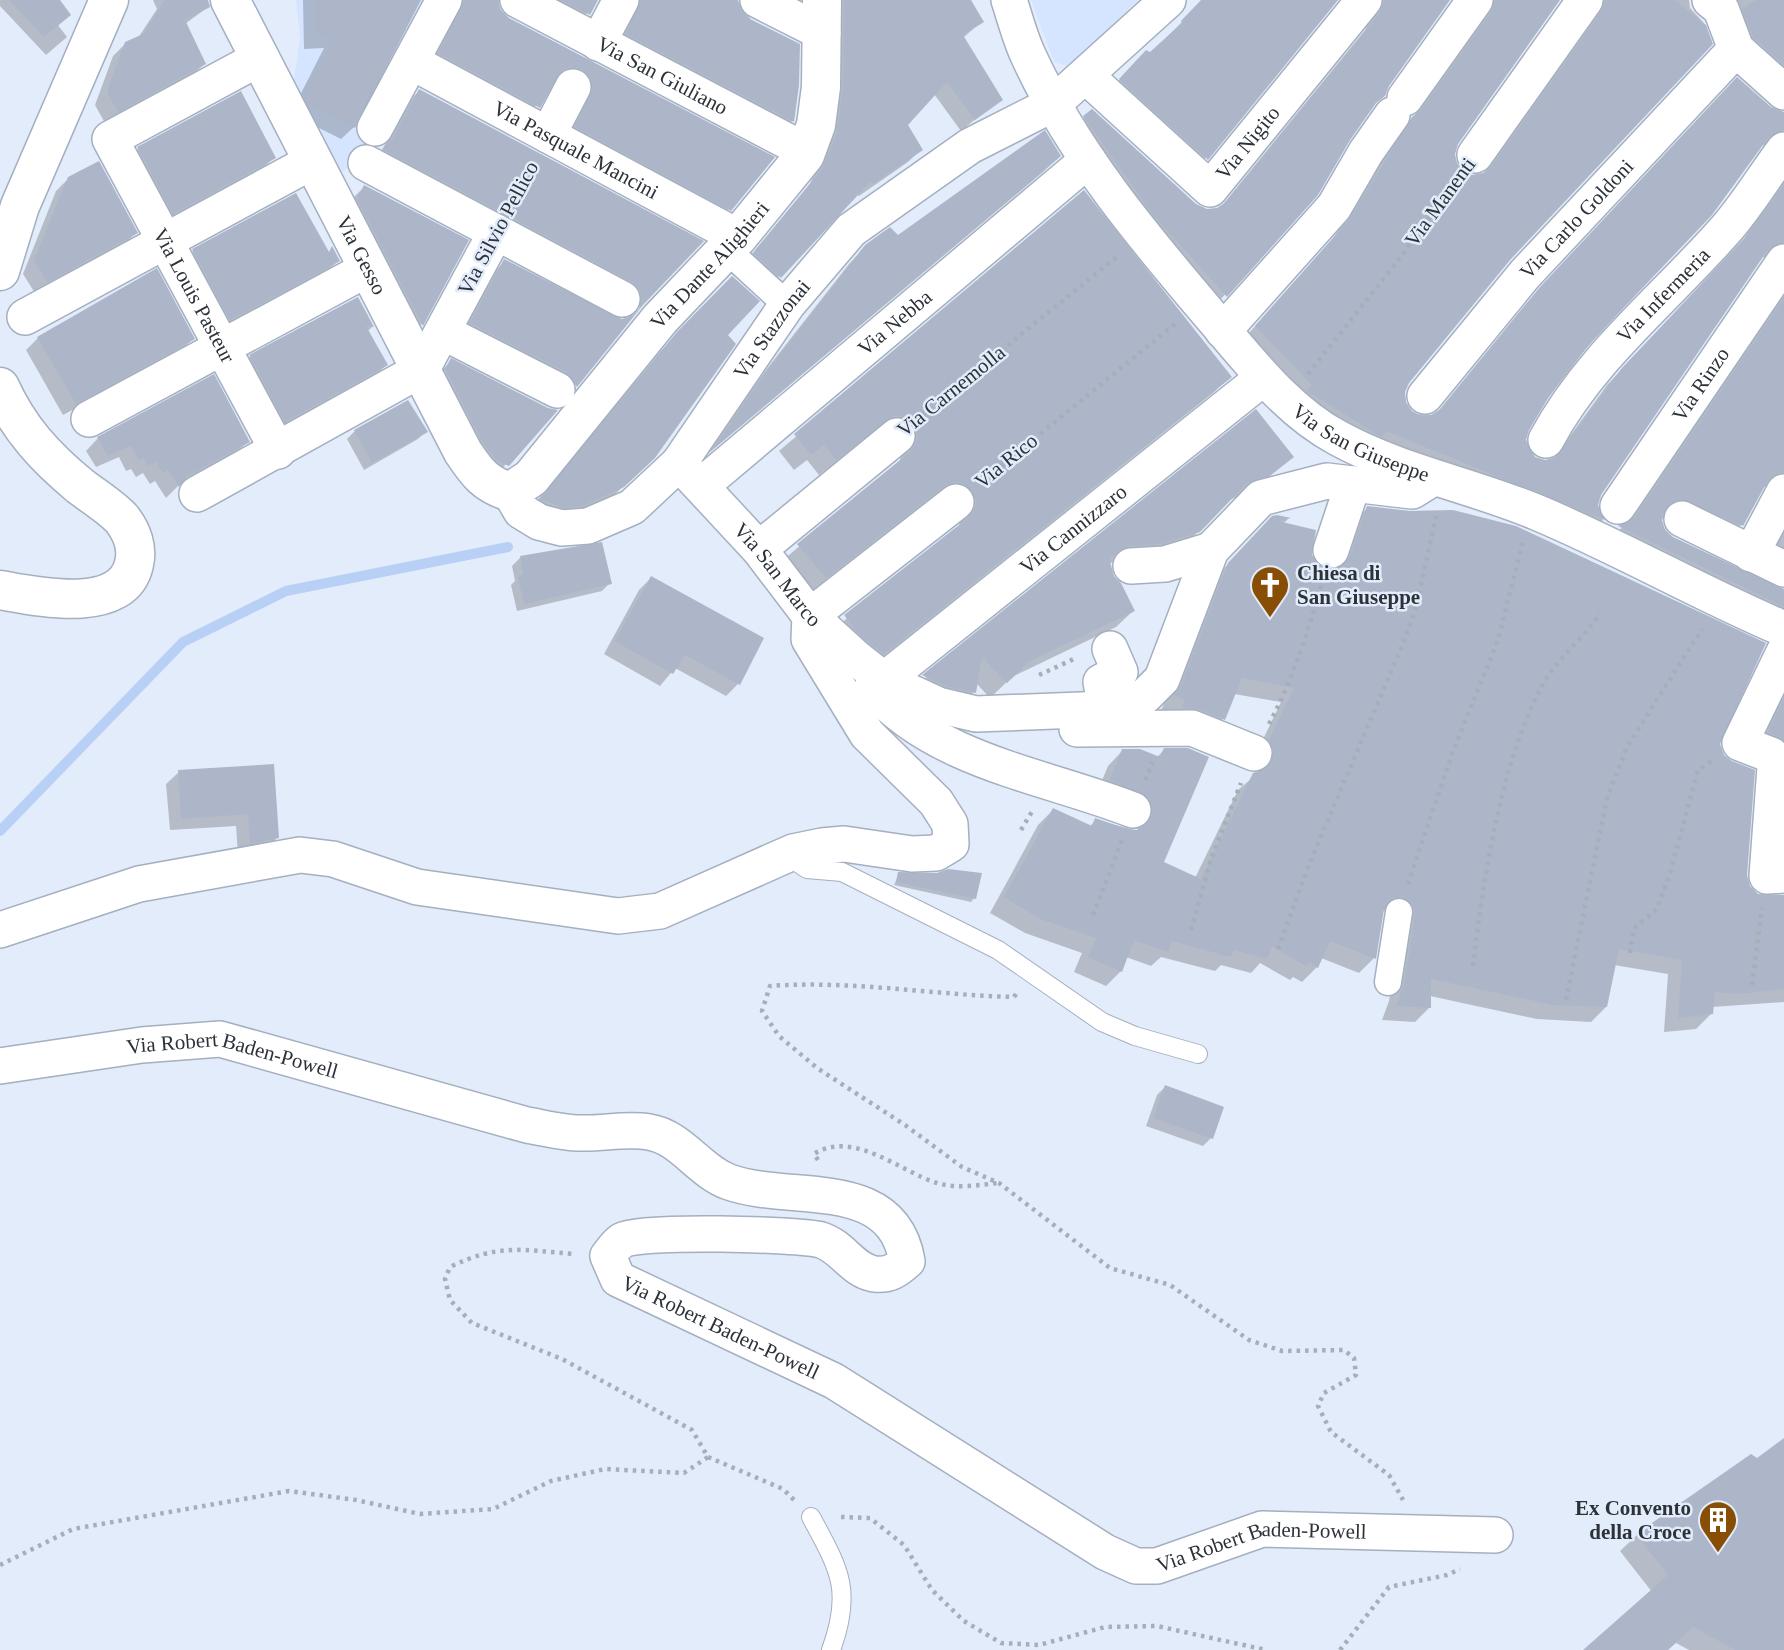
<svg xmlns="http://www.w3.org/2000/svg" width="1784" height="1650" font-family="'Times New Roman',serif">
<rect width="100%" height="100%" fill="#e3ecfb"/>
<path fill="#d6e5ff" d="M296,0H426L356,128L374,138L362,160L339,173L293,86L300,38Z
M1031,0H1138L1070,67L1054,62Z"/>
<path fill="#0003" d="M0,0H57L58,25L67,37L46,55L0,6Z
M153,0H205L208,7L185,24L204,64L192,76L105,123L95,105L113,56L126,43L138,38L157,9Z
M303,0H419L354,127L341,139L297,117L293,109L324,48L304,49Z
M459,0H499V11L508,19L772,158L717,222L563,140L557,79L525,119L427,66Z
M525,0H597L576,27Z
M623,0H737L797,85L792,121L780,134L614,47Z
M827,0H969L982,21L963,38L1000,99L961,131L934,94L906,124L920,150L908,162L859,196L856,194L767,289L742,266L810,184L824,147Z
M1204,0H1336L1192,174L1106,95L1131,67L1150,54Z
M1363,0H1448L1368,111L1316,194L1211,310L1069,132L1084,117L1196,206L1205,210L1220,208L1365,30L1370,19Z
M1473,0H1558L1457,143L1453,154L1462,172L1474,177L1483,175L1591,19L1583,0H1689L1690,8L1703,22L1711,44L1509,259L1408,382L1404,392V403L1412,414L1435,415L1525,305L1722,94L1784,113V154L1771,144L1760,146L1710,214L1568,368L1527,430L1524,441L1534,458L1547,462L1554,458L1607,385L1744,238L1784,178V267L1769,256L1760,258L1600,494L1596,505L1603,520L1588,534L1365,451L1241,342L1334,237L1397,134L1413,118L1477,29L1481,17Z
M1706,0H1784V96Z
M419,91L701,242L642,304L563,398L459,336L492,274L505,261L622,321L629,319L630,311L381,152L407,103Z
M138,149L273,158L261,170L161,225L126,161Z
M1059,156L1043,172L703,458L748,393L849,264L866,246L898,237Z
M69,178L136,233L123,245L35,293L23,274L56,191Z
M364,187L466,241L421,325L410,336L352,199Z
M1084,192L1229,377L1213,393L867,670L829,633L959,527L960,515L936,498L926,502L809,593L782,561L900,461L901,449L875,432L819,475L807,460L794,470L779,451Z
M193,251L328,253L338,261L325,273L218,331L181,263Z
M1784,293V495L1778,488L1764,487L1741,525L1726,540L1674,515L1661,516L1660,521L1671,538L1784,591V631L1605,541L1628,523Z
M715,294L726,335L734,344L654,456L606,503L565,522L525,515L660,352Z
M358,299L372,327L367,332L386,365L374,377L273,433L238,369L250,357Z
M38,338L193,339L180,351L63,415L26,350Z
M451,361L547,410L495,478L439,373Z
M1256,412L1291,457L1253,491L1229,500L1182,548L1144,560L1109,563L1112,577L1133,611L1116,627L1012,677L990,698L976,683L974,692L958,709L908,692Z
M355,431H426L418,439L364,470L347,439Z
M98,438L248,441L236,453L178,486L166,498L155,481L150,484L143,473L136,477L131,469L126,471L119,457L96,467L86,451Z
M1367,508L1718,746L1747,886L1756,895H1784V1002L1712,1007L1711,1014L1696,1029L1664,1032L1668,974L1614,965L1606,1007L1591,1022L1537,1019L1430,996V1007L1415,1022L1382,1020L1389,1001L1400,930L1395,915L1385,911H1382L1374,958L1359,973L1321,958L1317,967L1302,982L1293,977L1290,980L1260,963L1251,973L1221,965L1215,971L1161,957L1151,966L1126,957L1121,971L1106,986L1074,972L1082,953L1025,933L990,913L1038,825L1053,810L1089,827L1096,820L1138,831L1134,812L1096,795L1108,766L1123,750L1157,757L1164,750L1162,863L1195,878L1238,790L1258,773L1259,765L1255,756L1281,702L1234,694L1223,719L1208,734L1161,711L1213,580L1272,518L1288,519L1283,524L1315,565L1336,571L1352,524Z
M1784,520V572L1765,560Z
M520,558L610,583L602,591L517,611L511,585L515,581L512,566Z
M651,578L738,684L726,696L675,668L660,686L604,654L639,590Z
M1784,685V877L1754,747Z
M272,766L277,838L265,850L238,855L236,826L170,830L166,784L179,772Z
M899,874L974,898L971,902L894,885Z
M1165,1087L1211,1138L1203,1146L1146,1126L1157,1095Z
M1784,1455V1650H1689L1676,1643L1667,1650H1586L1652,1592L1620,1551L1637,1535Z"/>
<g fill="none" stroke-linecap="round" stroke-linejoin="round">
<path stroke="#b9d0f6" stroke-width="10" d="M0,831L183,642L286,591L508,547"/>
</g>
<path fill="#acb6c8" d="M9,0H60L71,15L44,37Z
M165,0H208L210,7L185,20L206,64L118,112L107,92L125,42L143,34Z
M315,0H421L355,128L309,105L304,96L335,37H316Z
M464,0H498L501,10L509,18L775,157L731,211L575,127L593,87L590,77L583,70L571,67L562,70L540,108L438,53Z
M561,0H598L590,15Z
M641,0H738L741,10L748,18L800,44L799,85L794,122L626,34Z
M844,0H971L984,22L963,35L1003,100L975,120L947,82L908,125L923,150L873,184L870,182L781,278L753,253L822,169L837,133L843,87Z
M1201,0H1338L1208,160L1119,79L1146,50L1150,52L1182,23L1181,21Z
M1384,0H1450L1389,86L1385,96L1376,103L1350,140L1318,195L1227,297L1153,215L1083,116L1092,109L1196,204L1207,209L1217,208L1226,202L1380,13Z
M1495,0H1560L1458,144L1455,154L1457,164L1472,175L1483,173L1491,167L1601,12L1605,0H1675L1706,25L1713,44L1510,260L1409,383L1405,392L1406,402L1412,411L1421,416L1431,415L1441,409L1540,287L1737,77L1771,107L1784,112V130L1768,138L1712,215L1591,342L1548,398L1529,430L1526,440L1535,457L1545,460L1556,457L1622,368L1742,242L1784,185V242L1767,251L1601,495L1598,505L1605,520L1386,431L1382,437L1378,435L1307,391L1312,385L1255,326L1349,220L1412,117L1421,110L1491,12Z
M1756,0H1784V65L1753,37L1742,9Z
M419,89L704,241L643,305L577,387L566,372L470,323L504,259L622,319L632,316L639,309L642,299L639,289L631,281L382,149L393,138Z
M241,91L276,158L173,214L137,147Z
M1045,130L1061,156L712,450L764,375L865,245L890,227L898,235Z
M99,161L138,233L47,282L34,260L68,177Z
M364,185L469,240L423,326L357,199Z
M1084,190L1232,377L884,654L859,634L844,615L968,518L975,509L976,499L964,484L954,482L944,486L826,578L797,544L910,452L916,442L917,432L905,417L893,416L836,460L824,445L811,455L794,434Z
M296,193L329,252L332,246L340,261L230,320L192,249Z
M157,268L195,339L76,404L37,337Z
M732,276L760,301L728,335L736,344L655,458L624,487L583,506L564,508L540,499L676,333Z
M358,297L374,327L366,326L388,365L285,422L249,355Z
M1784,298V472L1774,475L1767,482L1743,526L1681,499L1670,503L1662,520L1665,530L1673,537L1784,589V607L1618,526L1635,517Z
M451,358L548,408L558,410L509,466L497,461L482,441L445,369Z
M214,374L250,442L187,476L179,487L168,470L163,473L156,462L148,466L144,458L139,460L131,446L108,456L97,437Z
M408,400L428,432L372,463L354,430Z
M1256,409L1294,457L1271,475L1246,484L1200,532L1161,544L1129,546L1109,558L1114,576L1121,583L1135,611L1030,661L1007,683L982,657L976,693L945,686L922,675Z
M1367,506L1410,511L1453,510L1516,526L1766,643L1720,744L1724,755L1732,761L1755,770L1747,875L1750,886L1758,894L1784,895V989L1739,994L1715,992L1713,1014L1678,1018L1682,960L1619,949L1607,1007L1553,1005L1431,979V1008L1396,1006L1404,984L1415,914L1413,906L1402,897L1393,898L1384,909L1376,959L1330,941L1318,968L1309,963L1306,966L1272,946L1267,959L1234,950L1231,957L1172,941L1168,952L1134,940L1122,972L1088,957L1096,938L1040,919L1004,897L1053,808L1092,826L1095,818L1127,829L1137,830L1146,825L1152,816L1149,798L1110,780L1122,749H1140L1160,757L1164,748H1188L1209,757L1164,862L1201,879L1253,773L1266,769L1272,761L1274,750L1269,740L1294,688L1242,678L1225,720L1199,709L1182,708L1185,700L1174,695L1181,686L1228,563L1272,516L1277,515L1291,518L1278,521L1316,530L1312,555L1324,569H1336L1350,557Z
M602,542L612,584L524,604L518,576L523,574L520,556Z
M651,576L764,638L740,685L685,655L673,674L615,641Z
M1784,698V740L1768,732Z
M274,764L279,838L250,844L248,814L181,819L178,770Z
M948,869L982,873L976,899L896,882L898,872L937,873Z
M1165,1085L1224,1107L1213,1139L1153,1118Z
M1784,1438V1650H1735L1693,1627L1668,1650H1583L1668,1575L1636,1534L1751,1454L1757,1458Z"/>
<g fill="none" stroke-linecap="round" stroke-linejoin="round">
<defs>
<path id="service" d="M793,852L795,861L807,869L842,872L998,950L1102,1022L1135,1036L1198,1054
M811,1517C839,1569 853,1590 831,1650"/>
<path id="pedestrian" d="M726,249L787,305
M1388,982L1399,912"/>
<g id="minor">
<path id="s1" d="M518,0L806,151"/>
<path d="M758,0L823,33"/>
<path id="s2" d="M1009,0C1015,18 1020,38 1028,55C1073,154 1146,240 1216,322C1251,363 1289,412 1338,438C1400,472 1471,485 1536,512C1620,547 1699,593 1784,629"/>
<path d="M1710,0L1721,9L1736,49L1784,92"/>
<path d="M598,43L621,0"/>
<path id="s3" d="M260,58L110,139L278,451"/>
<path id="s4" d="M412,62L738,237"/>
<path id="s5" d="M1087,77L1210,189L1364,0"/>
<path d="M1405,98L1475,0"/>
<path d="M375,128L444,0"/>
<path d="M548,135L573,87"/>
<path d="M1475,155L1585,0"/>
<path d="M366,163L622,299"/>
<path d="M25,317L313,161"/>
<path d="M1223,331L1334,207L1366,152L1392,115"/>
<path d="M443,332L557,390"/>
<path id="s6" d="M1425,396L1525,274L1736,49"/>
<path d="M89,419L369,268"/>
<path id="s7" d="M1546,440C1591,356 1665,299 1727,228C1748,204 1765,175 1784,150"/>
<path id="s8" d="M679,463L759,549L810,616L855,657L884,680L938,705L976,714L1106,709L1145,696L1162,679L1211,550L1261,498L1327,481L1412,491L1433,478"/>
<path id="s9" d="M702,485L1088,160"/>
<path id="s10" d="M510,492L521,511L539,522L562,528L588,526L632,507L679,463L787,305L851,230L970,146L1053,104L1168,0"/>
<path d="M197,494L422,369L496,232"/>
<path id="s11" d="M1618,506L1784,262"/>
<path d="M1682,519L1784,569"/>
<path d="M759,549L897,436"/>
<path d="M1331,550L1353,484"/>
<path d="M1751,554L1784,492"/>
<path d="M1131,566L1165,564L1211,550"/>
<path d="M810,616L956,502"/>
<path d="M1784,652L1740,743L1771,755L1775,767L1767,876L1784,875"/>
<path id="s12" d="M884,680L1263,378"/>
<path d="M872,688C936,762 1047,776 1133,810"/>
<path d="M1106,709L1101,682L1120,672L1110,649"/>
<path d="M1077,729L1192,728L1254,753"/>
<path d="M0,930L139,884L300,855L333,859L417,887L618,916L660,911L793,852L822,846L844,844L912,854L936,853L951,844L950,824L936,802L867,734L809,639L810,616"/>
<path id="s13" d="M0,1066L142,1045L220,1039L527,1125C544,1128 563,1133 580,1133C603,1134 626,1128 649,1132C681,1137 699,1171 729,1182C791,1204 892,1174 907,1261C897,1270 889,1276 874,1274C852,1270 843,1247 821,1240C798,1234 641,1230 623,1240C617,1243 612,1251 608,1256L618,1279L834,1381L1105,1552L1136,1566H1157L1262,1529L1495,1535"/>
</g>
<g id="tertiary">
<path id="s14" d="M230,0L463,452C477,473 485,484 510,492L531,478L660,319L738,237L805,155L816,125L821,87L822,0"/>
<path d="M0,271L20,206L109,0"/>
<path d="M0,387C19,429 45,457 80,486C93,496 111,507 122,519C132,532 138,548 134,564C123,616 35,596 0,590"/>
</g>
</defs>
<use href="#service" stroke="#a4afc0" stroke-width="20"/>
<use href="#pedestrian" stroke="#a4afc0" stroke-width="29"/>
<use href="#minor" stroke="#a4afc0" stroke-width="38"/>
<use href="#tertiary" stroke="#a4afc0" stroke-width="41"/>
<path stroke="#a6aeba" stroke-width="4.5" stroke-dasharray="3.5 5" stroke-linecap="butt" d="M512,202L533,163
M1308,374L1393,267L1456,181
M922,415L1119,255
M981,482L1175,324
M1039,675L1076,658
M1269,724C1293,679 1308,632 1322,583
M1145,780L1153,762
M1021,830L1033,810
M1408,884L1452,754L1498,640L1523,541
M1093,915L1122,840
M1191,930L1211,859L1241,783
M1278,949L1310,862L1405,639L1417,604L1436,516
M1630,953L1634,928L1657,909L1671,870L1698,770L1712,761
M1473,966C1483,882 1501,761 1541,688C1555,661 1583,639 1600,613
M1752,985L1762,908
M1016,994L1014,997C932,995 852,980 770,986L762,1011L779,1036L817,1068L905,1125L962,1167L999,1183L1110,1268L1170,1285L1249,1340L1282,1351L1344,1350L1354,1358L1356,1375L1324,1393L1318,1406L1331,1432L1389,1475L1403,1500
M1566,1000L1607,798L1627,747L1702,629
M818,1160L814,1154C853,1129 901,1172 937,1183C956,1189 979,1185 998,1183
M708,1457L783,1489L794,1500
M841,1517L870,1518L904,1545L932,1590L964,1621L1001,1643L1039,1645L1105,1627L1157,1626L1266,1650
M0,1565L73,1529L289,1491L356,1500L420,1514L493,1509L551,1481L605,1469L684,1473L708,1457L692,1430L562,1359L472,1323L450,1300L445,1279L450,1267C499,1243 523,1250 575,1254
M1340,1650L1389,1587L1447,1575L1460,1569"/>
<use href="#service" stroke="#fff" stroke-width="18"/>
<use href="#pedestrian" stroke="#fff" stroke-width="26"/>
<use href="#minor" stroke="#fff" stroke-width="35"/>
<use href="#tertiary" stroke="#fff" stroke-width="38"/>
</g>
<defs>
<symbol id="church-pin" viewBox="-11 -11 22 30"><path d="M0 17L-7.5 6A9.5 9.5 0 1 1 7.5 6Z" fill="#884e05" stroke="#e3ecfb"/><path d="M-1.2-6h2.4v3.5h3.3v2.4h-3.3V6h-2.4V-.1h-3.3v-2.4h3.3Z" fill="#fff"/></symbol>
<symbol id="building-pin" viewBox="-11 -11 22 30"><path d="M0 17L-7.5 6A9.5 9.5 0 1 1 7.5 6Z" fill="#884e05" stroke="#e3ecfb"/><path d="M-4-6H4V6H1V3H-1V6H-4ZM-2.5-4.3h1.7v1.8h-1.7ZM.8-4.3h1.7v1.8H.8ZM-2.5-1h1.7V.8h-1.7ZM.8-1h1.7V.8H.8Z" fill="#fff"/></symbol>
</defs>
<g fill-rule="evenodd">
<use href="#church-pin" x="1248" y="563" width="44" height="60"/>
<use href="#building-pin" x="1696" y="1498" width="44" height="60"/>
</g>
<g text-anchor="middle" stroke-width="5" stroke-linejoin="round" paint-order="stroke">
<g font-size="21" fill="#2d3239" stroke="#e3ecfb">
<text dy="7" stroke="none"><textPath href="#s1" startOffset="163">Via San Giuliano</textPath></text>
<text dy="7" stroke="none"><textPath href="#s5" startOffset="226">Via Nigito</textPath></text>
<text dy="7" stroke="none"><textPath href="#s4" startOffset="186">Via Pasquale Mancini</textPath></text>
<text transform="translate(1440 202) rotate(-54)" y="7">Via Manenti</text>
<text dy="7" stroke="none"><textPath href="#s6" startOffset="233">Via Carlo Goldoni</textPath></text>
<text transform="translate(498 228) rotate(-62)" y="7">Via Silvio Pellico</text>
<text dy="7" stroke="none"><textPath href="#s14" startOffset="287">Via Gesso</textPath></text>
<text dy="7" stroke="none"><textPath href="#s14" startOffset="875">Via Dante Alighieri</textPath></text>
<text dy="7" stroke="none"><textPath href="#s7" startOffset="187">Via Infermeria</textPath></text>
<text dy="7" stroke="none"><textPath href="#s3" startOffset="348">Via Louis Pasteur</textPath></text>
<text dy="7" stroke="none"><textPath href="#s9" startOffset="252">Via Nebba</textPath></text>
<text dy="7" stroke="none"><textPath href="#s10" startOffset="368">Via Stazzonai</textPath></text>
<text dy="7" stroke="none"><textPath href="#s11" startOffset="147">Via Rinzo</textPath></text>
<text transform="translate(951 391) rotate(-39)" y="7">Via Carnemolla</text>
<text dy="7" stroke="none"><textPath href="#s2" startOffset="578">Via San Giuseppe</textPath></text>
<text transform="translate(1006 461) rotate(-39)" y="7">Via Rico</text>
<text dy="7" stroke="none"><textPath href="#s12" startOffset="242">Via Cannizzaro</textPath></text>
<text dy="7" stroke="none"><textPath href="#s8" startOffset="149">Via San Marco</textPath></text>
<text dy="7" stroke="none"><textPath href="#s13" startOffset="236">Via Robert Baden-Powell</textPath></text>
<text dy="7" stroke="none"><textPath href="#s13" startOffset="1430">Via Robert Baden-Powell</textPath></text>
<text dy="7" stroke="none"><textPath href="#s13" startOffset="2039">Via Robert Baden-Powell</textPath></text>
</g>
<g font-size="21" font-weight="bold" fill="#2d3239" stroke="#e3ecfb" text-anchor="start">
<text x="1297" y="580">Chiesa di<tspan x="1297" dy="24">San Giuseppe</tspan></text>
<text x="1691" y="1515" text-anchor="end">Ex Convento<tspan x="1691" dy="24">della Croce</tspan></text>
</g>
</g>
</svg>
